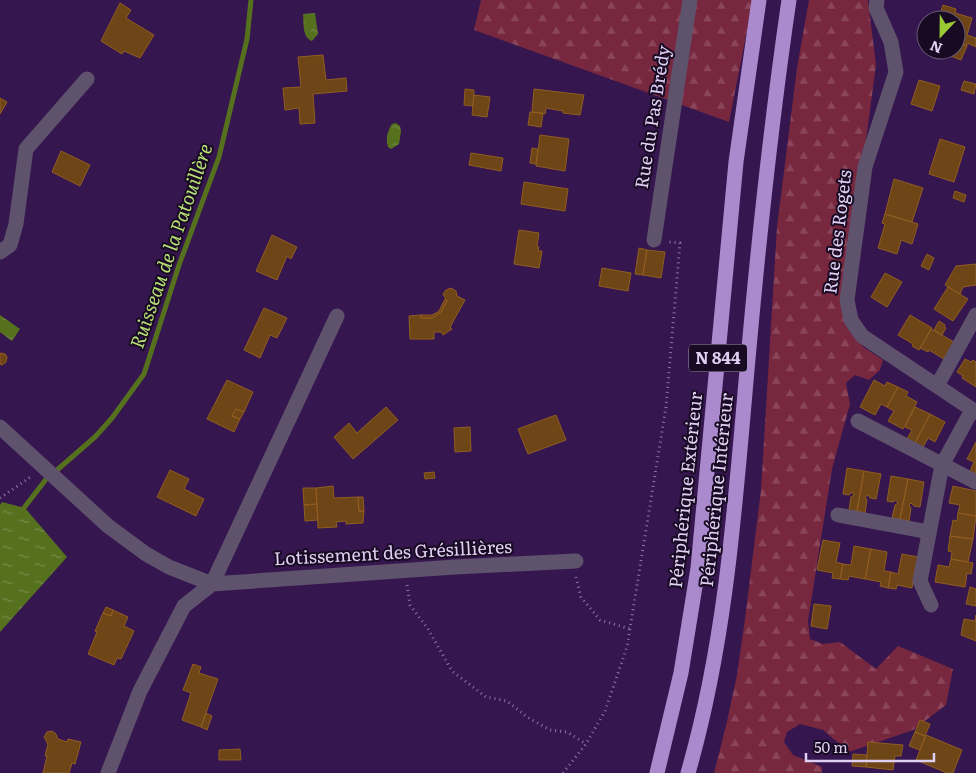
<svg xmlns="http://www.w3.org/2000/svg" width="976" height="773" font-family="Literata,serif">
<defs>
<pattern id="forest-firs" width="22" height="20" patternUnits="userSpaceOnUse" patternTransform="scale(1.25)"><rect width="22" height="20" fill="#77273e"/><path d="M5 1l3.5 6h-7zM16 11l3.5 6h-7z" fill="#8a455a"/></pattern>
<pattern id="water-ripples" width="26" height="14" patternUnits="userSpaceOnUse" patternTransform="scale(1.25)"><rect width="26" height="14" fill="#56711e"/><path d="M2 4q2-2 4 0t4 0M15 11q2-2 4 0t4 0" fill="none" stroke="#768b4a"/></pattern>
</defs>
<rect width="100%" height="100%" fill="#35164f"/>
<path fill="url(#forest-firs)" d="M481,0H753L729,122L474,30Z
M809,0H868L876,65L843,312L862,346L883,360L880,370L869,380L855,375L846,383L850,404L832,469L808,621L810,639L823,644L840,642L876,669L898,646L953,669L946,705L913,730L849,752L823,730L800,724L787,732L784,742L793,755L822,767V773H714L726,726L737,675L745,619L761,490L777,227L797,68Z"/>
<path fill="url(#water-ripples)" d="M315,13L318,34L312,41C302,37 304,24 303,14Z
M396,123L400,126L401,131L399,144L391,149L388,147C385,139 388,130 392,124Z
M0,315L20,329L12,341L0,332Z
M2,502L25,508L67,557L0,632V505Z"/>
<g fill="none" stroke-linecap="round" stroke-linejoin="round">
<path stroke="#56711e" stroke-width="5" d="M57,470L95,437L112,418L144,374L179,265L219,157L247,39L251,0
M20,513L47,478"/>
</g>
<path fill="#6d4517" stroke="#915d20" d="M120,3L131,10L126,18L154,35L140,58L124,51L122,54L101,41Z
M943,5L956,9L955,13L972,18L967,35L976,38V47L967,43V46L956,42V20H938Z
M956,42L967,46L961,60L935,50H956Z
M323,55L326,80L346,78L347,91L313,94L315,123L300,124L299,108L285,110L283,88L301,87L298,57Z
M919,80L940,86L932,111L911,104Z
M964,81L976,84L974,94L961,90Z
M465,89L474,90L473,106L464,105Z
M534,89L584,95L580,115L563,113V111L546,108L545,114L532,112Z
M474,95L490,97L487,117L472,115Z
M0,98L7,102L0,114Z
M530,112L543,113L541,127L528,125Z
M540,135L569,139L565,171L536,166Z
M940,139L965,147L954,182L929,174Z
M532,148L538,149L536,164L530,163Z
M61,151L90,165L80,186L52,172Z
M471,153L503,158L501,171L469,165Z
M894,179L923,188L912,222L885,214Z
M524,182L568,189L565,211L521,204Z
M955,191L966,195L964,202L953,198Z
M885,214L918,224L912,244L901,240L897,254L878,248L885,224L882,223Z
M519,230L539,233L537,246L539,247L538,251H542L539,268L514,264Z
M272,235L297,247L291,259L287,256L277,280L256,271Z
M639,248L647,250L643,275L635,274Z
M647,250L665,252L661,278L643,275Z
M927,254L934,258L929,270L921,266Z
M976,264V285L963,287L960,294L945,285L956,266Z
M602,268L631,273L628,291L599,286Z
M885,273L902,282L887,307L871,297Z
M948,287L968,299L953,321L934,309Z
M451,288L456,291L457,296L465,300L450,327L452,329L443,335L441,332H434V339H410L409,316L421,315V318H432L441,312L447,301L443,294L446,290Z
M445,299L447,301L441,312L432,318H421V315H432L439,311Z
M264,308L287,318L277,338L270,335L260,358L244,350Z
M910,315L932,328L919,350L912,346L913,344L898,335Z
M939,321L945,325L944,327L946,328L942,335L934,330Z
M931,329L954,342L944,359L929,350L928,352L920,348Z
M0,353L5,354L7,357L6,362L2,365L0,364Z
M965,359L971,362L973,360L976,362V387L962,378L963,376L957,372Z
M227,380L253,392L244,412L236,409L232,416L240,419L234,432L207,419Z
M874,380L885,386L887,382L898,387L887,407L881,404L875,415L860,407Z
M898,387L908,392L906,396L917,402L903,429L888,421L894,411L887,407Z
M386,407L398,420L353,459L334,437L349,423L357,433Z
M915,407L930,414L915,443L907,439L912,430L905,427Z
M236,409L244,412L240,419L232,416Z
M930,414L945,422L935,442L928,438L923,447L915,443Z
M556,415L566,440L528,454L518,429Z
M470,427L471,451L455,452L454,428Z
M976,442V474L970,471L974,462L967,459Z
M847,468L864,471L857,511L849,510L851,497L854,495L852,492L849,495L843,494Z
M170,470L189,479L184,489L204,499L196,516L157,497Z
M864,471L881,474L876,499L870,498L868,495L865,497L867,500L865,513L857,511Z
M434,472L435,478L425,479L424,473Z
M891,476L908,479L900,519L892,518L895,505L898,503L896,500L893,502L887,501Z
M908,479L924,482L920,507L914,506L911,503L909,505L911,508L909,521L900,519Z
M333,486L334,498L358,497L359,511H364L363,523L346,524V521L336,522L337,527L318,528L316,488Z
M953,486L976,491V516L958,513L960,505L949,503Z
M303,488H316L317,504L304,505Z
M358,497H363L364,511H359Z
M317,504L318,520L305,521L304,505Z
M958,513L976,516L973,539L950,536L953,520L957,521Z
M950,536L973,539L968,562L951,559L952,552L948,551Z
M823,540L840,543L836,562L843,564L840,579L832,578L833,573L817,570Z
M854,546L871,549L865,579L849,576L848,580L840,579L843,564L851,565Z
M871,549L887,552L884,571L891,572L888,588L880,586L881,582L865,579Z
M902,554L918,557L912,588L897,585L896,589L888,588L891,572L898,574Z
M951,559L973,563L971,574L967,573L965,587L935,582L938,565L949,567Z
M970,587L976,589V606L966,604Z
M814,604L831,606L827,629L811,626Z
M106,607L113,610L111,616L103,613Z
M113,610L128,617L124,626L134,631L121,659L117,658L114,665L88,654L97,632L95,631L103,613L111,616Z
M976,615V641L961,635L964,619L975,621Z
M193,664L201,667L199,673L218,679L201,727L182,720L191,693L183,690Z
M206,713L212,716L207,730L201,727Z
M920,720L930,724L925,736L915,732Z
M52,731L56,734L58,739L67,742L68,739L81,742L75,764L72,763L69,773H43L47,756H45L48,744L44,737L47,732Z
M915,732L925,736L920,750L909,746Z
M926,735L962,750L953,773H947L916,760Z
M868,742L903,745L901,756H895L893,770L866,767Z
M240,749L241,760H219V750Z
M853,754L867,755L866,767L852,766Z"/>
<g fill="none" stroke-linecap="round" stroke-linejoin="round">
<path stroke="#8d76a3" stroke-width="3" stroke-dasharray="1 4" stroke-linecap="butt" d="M0,498L32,476
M576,577L581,597L600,620L630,629
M407,585L410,605L428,629L452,671L486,697L507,701L527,717L550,730L567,732L586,744
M563,773L586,744L605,711L627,647L666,407L680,243L669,242"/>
<path stroke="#5f526d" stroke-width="15" d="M877,0L876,8L891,42L896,72L865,167L847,300L851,320L862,336L976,412
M654,240L690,0
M0,252L10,245L16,224L26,149L87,79
M937,386L976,315
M858,421L976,482
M0,427L108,526L146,554L169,567L212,584L455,567L576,561
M838,515L929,532
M931,605L920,581L942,465L972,410
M108,773L140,691L184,606L212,584L337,316"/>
<path stroke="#aa8acc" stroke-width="15" d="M657,773L681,673L698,568L736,162L759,0
M688,773C726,641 735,506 747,370C758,246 771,123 789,0"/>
</g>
<g text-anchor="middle" stroke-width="4" stroke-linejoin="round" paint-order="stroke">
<rect fill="#170a22" stroke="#a394b4" stroke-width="1" x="689" y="344.5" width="58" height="27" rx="4"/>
<g font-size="16" font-weight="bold" fill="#dfcff2">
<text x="718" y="364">N 844</text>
</g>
<g font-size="18" fill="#dfcff2" stroke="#170a22">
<text transform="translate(653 117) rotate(-81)" y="6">Rue du Pas Brédy</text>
<text transform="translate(838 232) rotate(-83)" y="6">Rue des Rogets</text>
<text transform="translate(686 490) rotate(-84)" y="6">Périphérique Extérieur</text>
<text transform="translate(717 490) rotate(-84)" y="6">Périphérique Intérieur</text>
<text transform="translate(393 553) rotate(-3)" y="6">Lotissement des Grésillières</text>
</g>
<g font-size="19" font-style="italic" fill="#b8e175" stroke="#170a22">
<text transform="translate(171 246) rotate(-71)" y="7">Ruisseau de la Patouillère</text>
</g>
</g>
<g transform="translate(941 35) rotate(202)"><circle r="24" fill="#170a22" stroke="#675975"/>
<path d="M0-4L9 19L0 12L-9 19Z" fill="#9acb34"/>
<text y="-8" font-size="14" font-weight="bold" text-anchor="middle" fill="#dfcff2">N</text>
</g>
<path d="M806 753v8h128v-8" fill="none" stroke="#dfcff2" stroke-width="2.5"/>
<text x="814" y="753" font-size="15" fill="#dfcff2" stroke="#170a22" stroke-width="4" paint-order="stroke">50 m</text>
</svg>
